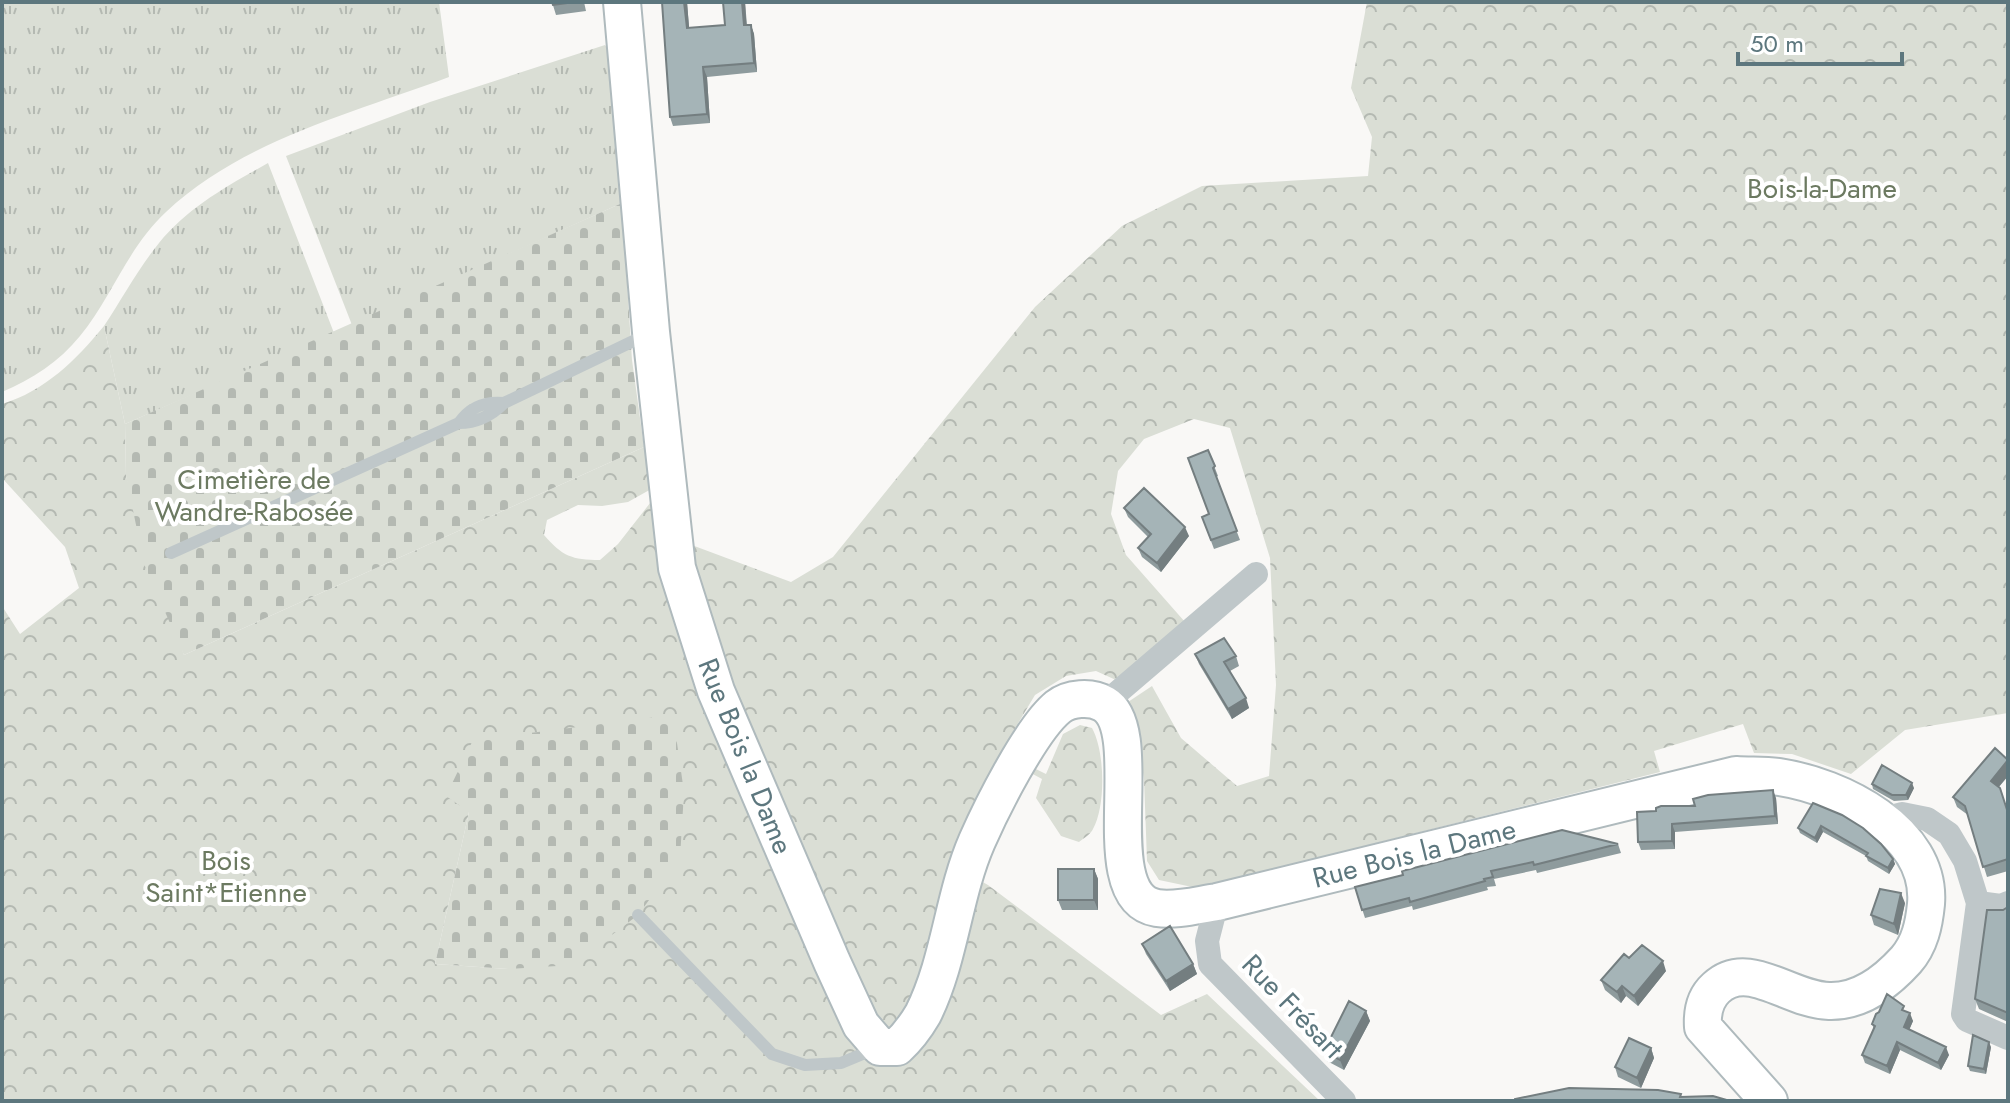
<svg xmlns="http://www.w3.org/2000/svg" width="2010" height="1103" font-family="Jost,sans-serif">
<defs>
<pattern id="grass-tufts" width="24" height="20" patternUnits="userSpaceOnUse" patternTransform="scale(2)"><rect width="24" height="20" fill="#daded5"/><path d="M3 7l-1-3M5 7V3M7 7l1-3M15 17l-1-3M17 17v-4M19 17l1-3" fill="none" stroke="#b4b9b2"/></pattern>
<pattern id="forest-crowns" width="20" height="18" patternUnits="userSpaceOnUse" patternTransform="scale(2)"><rect width="20" height="18" fill="#daded5"/><path d="M2 6a3 3 0 1 1 6 0M12 15a3 3 0 1 1 6 0" fill="none" stroke="#b4b9b2"/></pattern>
<pattern id="cemetery-stones" width="16" height="16" patternUnits="userSpaceOnUse" patternTransform="scale(2)"><rect width="16" height="16" fill="#daded5"/><path d="M2 7V4a2 2 0 0 1 4 0v3zM10 15v-3a2 2 0 0 1 4 0v3z" fill="#b4b9b2"/></pattern>
</defs>
<rect width="100%" height="100%" fill="#f9f8f6"/>
<path fill="url(#grass-tufts)" d="M2,2H439L449,77C353,113 243,140 166,212C128,247 112,297 80,336C59,362 32,379 2,392Z
M605,45L611,53L622,203L352,325L286,156L430,102Z
M268,163L334,333L125,424L104,326C122,299 138,269 159,243C188,207 229,185 268,163Z"/>
<path fill="url(#forest-crowns)" fill-rule="evenodd" d="M1367,2H2008V713L1905,730L1851,774L1792,754L1754,753L1743,724L1654,751L1660,772L1197,888L1159,880L1147,861L1144,779L1136,728L1128,702L1152,686L1181,738L1237,786L1269,776L1276,685L1270,558L1230,428L1194,419L1144,439L1118,471L1111,514L1126,555L1185,622L1116,680L1096,671L1066,676L1035,695L1001,752L1046,774L1063,734L1080,725L1092,728C1105,751 1106,806 1093,829C1091,834 1084,838 1079,842L1061,836L1036,798L1042,779L999,756L952,865L988,885L1161,1015L1207,994L1320,1101H2V606L20,634L79,588L65,547L2,478V404C45,391 76,360 104,326L125,424L126,476L184,655L644,447L653,488L628,502L602,506L578,505L547,520L544,535C562,556 572,560 600,560L618,544L654,498L689,544L791,582L833,557L1035,307L1122,226L1202,186L1368,176L1372,137L1351,88ZM469,812L508,969L435,964Z"/>
<path fill="url(#cemetery-stones)" d="M622,203L632,360L644,447L184,655L144,564L126,476L125,424Z
M673,715L684,792L680,858L638,915L600,944L557,966L508,969L435,964L469,812L446,796L473,740Z"/>
<g fill="none" stroke-linecap="round" stroke-linejoin="round">
<defs>
<path id="secondary" d="M622,2L651,332L677,568L716,691L832,962L861,1025L880,1047H897C907,1038 916,1026 923,1014C950,960 953,896 977,841C992,807 1031,729 1058,707C1069,698 1091,696 1104,704C1150,731 1091,897 1157,908C1176,911 1197,905 1217,902L1736,775C1750,776 1765,775 1779,777C1839,786 1932,831 1926,904C1924,924 1920,944 1906,960C1887,981 1860,1002 1829,1001C1789,1000 1748,958 1716,988C1705,998 1702,1012 1703,1027L1769,1101"/>
</defs>
<use href="#secondary" stroke="#afbabd" stroke-width="40"/>
<path stroke="#bfc7c9" stroke-width="12" d="M459,423C470,407 484,401 504,403
M171,553L459,423C477,423 491,416 504,403L648,334
M638,915L772,1054L805,1065L841,1063L877,1048"/>
<path stroke="#bfc7c9" stroke-width="24" d="M1104,704L1256,574
M1883,819L1902,814L1927,819L1949,834L1965,861L1978,903L1963,1014L1967,1020L2008,1038
M1217,902L1207,941L1210,964L1344,1101
M1978,903L2001,906L2008,903"/>
<use href="#secondary" stroke="#fff" stroke-width="36"/>
</g>
<path fill="#8e9b9d" d="M552,2H584L586,11L556,15Z
M662,2H687L689,28L725,25L723,2H745L747,25H751L754,34L757,72L707,77L710,123L673,126L670,117Z
M1208,450L1218,476L1216,477L1240,540L1214,549L1202,517L1209,514Z
M1124,508L1189,536L1161,572L1142,557L1138,548L1148,537L1128,517Z
M1195,654L1236,656L1239,666L1230,671L1249,708L1232,719L1199,664Z
M2008,760V776L1999,787L2008,812V871L1987,877L1968,815L1957,807L1953,797Z
M1872,784L1914,788L1908,800L1894,801L1873,789Z
M1776,798L1778,824L1675,832V849L1641,850L1638,842L1656,811L1695,806Z
M1813,803L1893,859L1895,864L1889,874L1868,861L1866,856L1823,832L1817,843L1800,833L1798,828Z
M1618,844L1621,853L1537,873L1536,870L1494,879L1496,886L1487,887L1488,890L1413,910L1412,906L1365,918L1355,887Z
M1094,869L1098,879V910H1062L1058,900Z
M1905,903L1898,935L1874,925L1871,915Z
M2008,907V1022L1979,1009L1975,999L2003,910Z
M1142,944L1193,964L1197,974L1170,991L1146,954Z
M1629,958L1666,971L1638,1006L1626,996L1621,1003L1605,990L1601,980Z
M1366,1011L1370,1021L1344,1070L1327,1061L1324,1051Z
M1906,1011L1913,1021L1909,1030L1949,1055L1941,1070L1900,1050L1890,1074L1865,1063L1862,1055L1874,1029L1872,1024Z
M1991,1047L1986,1074L1970,1071L1968,1066Z
M1651,1048L1654,1058L1641,1088L1618,1077L1615,1067Z"/>
<path fill="#747e80" d="M684,2H687L690,38L687,28Z
M742,2H745L747,34L744,25Z
M751,25L754,34L757,72L754,63Z
M703,67L707,77L710,123L707,114Z
M1185,527L1189,536L1161,572L1157,563Z
M1246,698L1249,708L1232,719L1228,709Z
M2008,761V776L1995,791L1991,781Z
M1912,783L1914,788L1908,800L1906,795Z
M1773,790L1776,798L1778,824L1775,816Z
M1672,824L1675,832V849L1672,841Z
M1821,826L1823,832L1817,843L1815,838Z
M1893,859L1895,864L1889,874L1888,868Z
M1094,869L1098,879V910L1094,900Z
M1901,893L1905,903L1898,935L1894,924Z
M1663,961L1666,971L1638,1006L1634,996Z
M1193,964L1197,974L1170,991L1166,981Z
M1622,986L1626,996L1621,1003L1617,992Z
M1366,1011L1370,1021L1344,1070L1340,1060Z
M1910,1013L1913,1021L1907,1035L1904,1027Z
M1897,1042L1900,1050L1890,1074L1887,1066Z
M1989,1042L1991,1047L1986,1074L1984,1069Z
M1946,1047L1949,1055L1941,1070L1938,1063Z
M1651,1048L1654,1058L1641,1088L1637,1078Z"/>
<path fill="#a5b4b7" stroke="#747e80" stroke-width="2" d="M552,2H575L553,5Z
M662,2H684L687,28L725,25L723,2H742L744,25H751L754,63L703,67L707,114L670,117Z
M1208,450L1215,466L1213,468L1237,531L1211,540L1202,517L1209,514L1188,458Z
M1144,488L1185,527L1157,563L1138,548L1151,534L1124,508Z
M1224,638L1236,656L1224,662L1246,698L1228,709L1195,654Z
M1995,748L2008,760L1991,781L2000,788L2008,813V859L1983,867L1965,806L1953,797Z
M1882,765L1912,783L1906,795H1892L1872,784Z
M1773,790L1775,816L1672,824V841L1638,842L1637,812L1656,811V808L1661,806H1695L1693,799L1708,795Z
M1813,803L1842,815L1863,828L1881,844L1893,859L1888,868L1866,856L1868,853L1821,826L1815,838L1798,828Z
M1562,830L1618,844L1534,865L1533,862L1491,871L1493,877L1484,879L1485,881L1410,902L1409,898L1362,910L1355,887L1403,875L1402,871Z
M1058,869H1094V900H1058Z
M1880,889L1901,893L1894,924L1871,915Z
M2008,907V1013L1975,999L1987,910H2003Z
M1170,926L1193,964L1166,981L1142,944Z
M1642,945L1663,961L1634,996L1622,986L1617,992L1601,980L1624,954L1629,958Z
M1887,994L1904,1006L1902,1010L1910,1013L1904,1027L1946,1047L1938,1063L1897,1042L1887,1066L1862,1055L1875,1026L1872,1024L1876,1014L1879,1012Z
M1349,1001L1366,1011L1340,1060L1324,1051Z
M1973,1035L1989,1042L1984,1069L1968,1066Z
M1629,1038L1651,1048L1637,1078L1615,1067Z
M1569,1088L1658,1090L1681,1094L1680,1097L1713,1096L1730,1101H1515V1099Z"/>
<g text-anchor="middle" stroke-width="8" stroke-linejoin="round" paint-order="stroke">
<g font-size="28" fill="#6c7a61" stroke="#fff">
<text x="1822" y="198">Bois-la-Dame</text>
<text x="254" y="489">Cimetière de<tspan x="254" dy="32">Wandre-Rabosée</tspan></text>
<text x="226" y="870">Bois<tspan x="226" dy="32">Saint*Etienne</tspan></text>
</g>
<g font-size="28" fill="#5d777e" stroke="#fff">
<text transform="translate(746 756) rotate(68)" y="10">Rue Bois la Dame</text>
<text transform="translate(1414 853) rotate(-14)" y="10">Rue Bois la Dame</text>
<text transform="translate(1293 1006) rotate(46)" y="10">Rue Frésart</text>
</g>
</g>
<rect width="2010" height="1103" fill="none" stroke="#5d777e" stroke-width="8"/>
<path d="M1738 52v12h164v-12" fill="none" stroke="#5d777e" stroke-width="4"/>
<text x="1750" y="52" font-size="24" fill="#5d777e" stroke="#ffffff" stroke-width="6" paint-order="stroke">50 m</text>
</svg>
